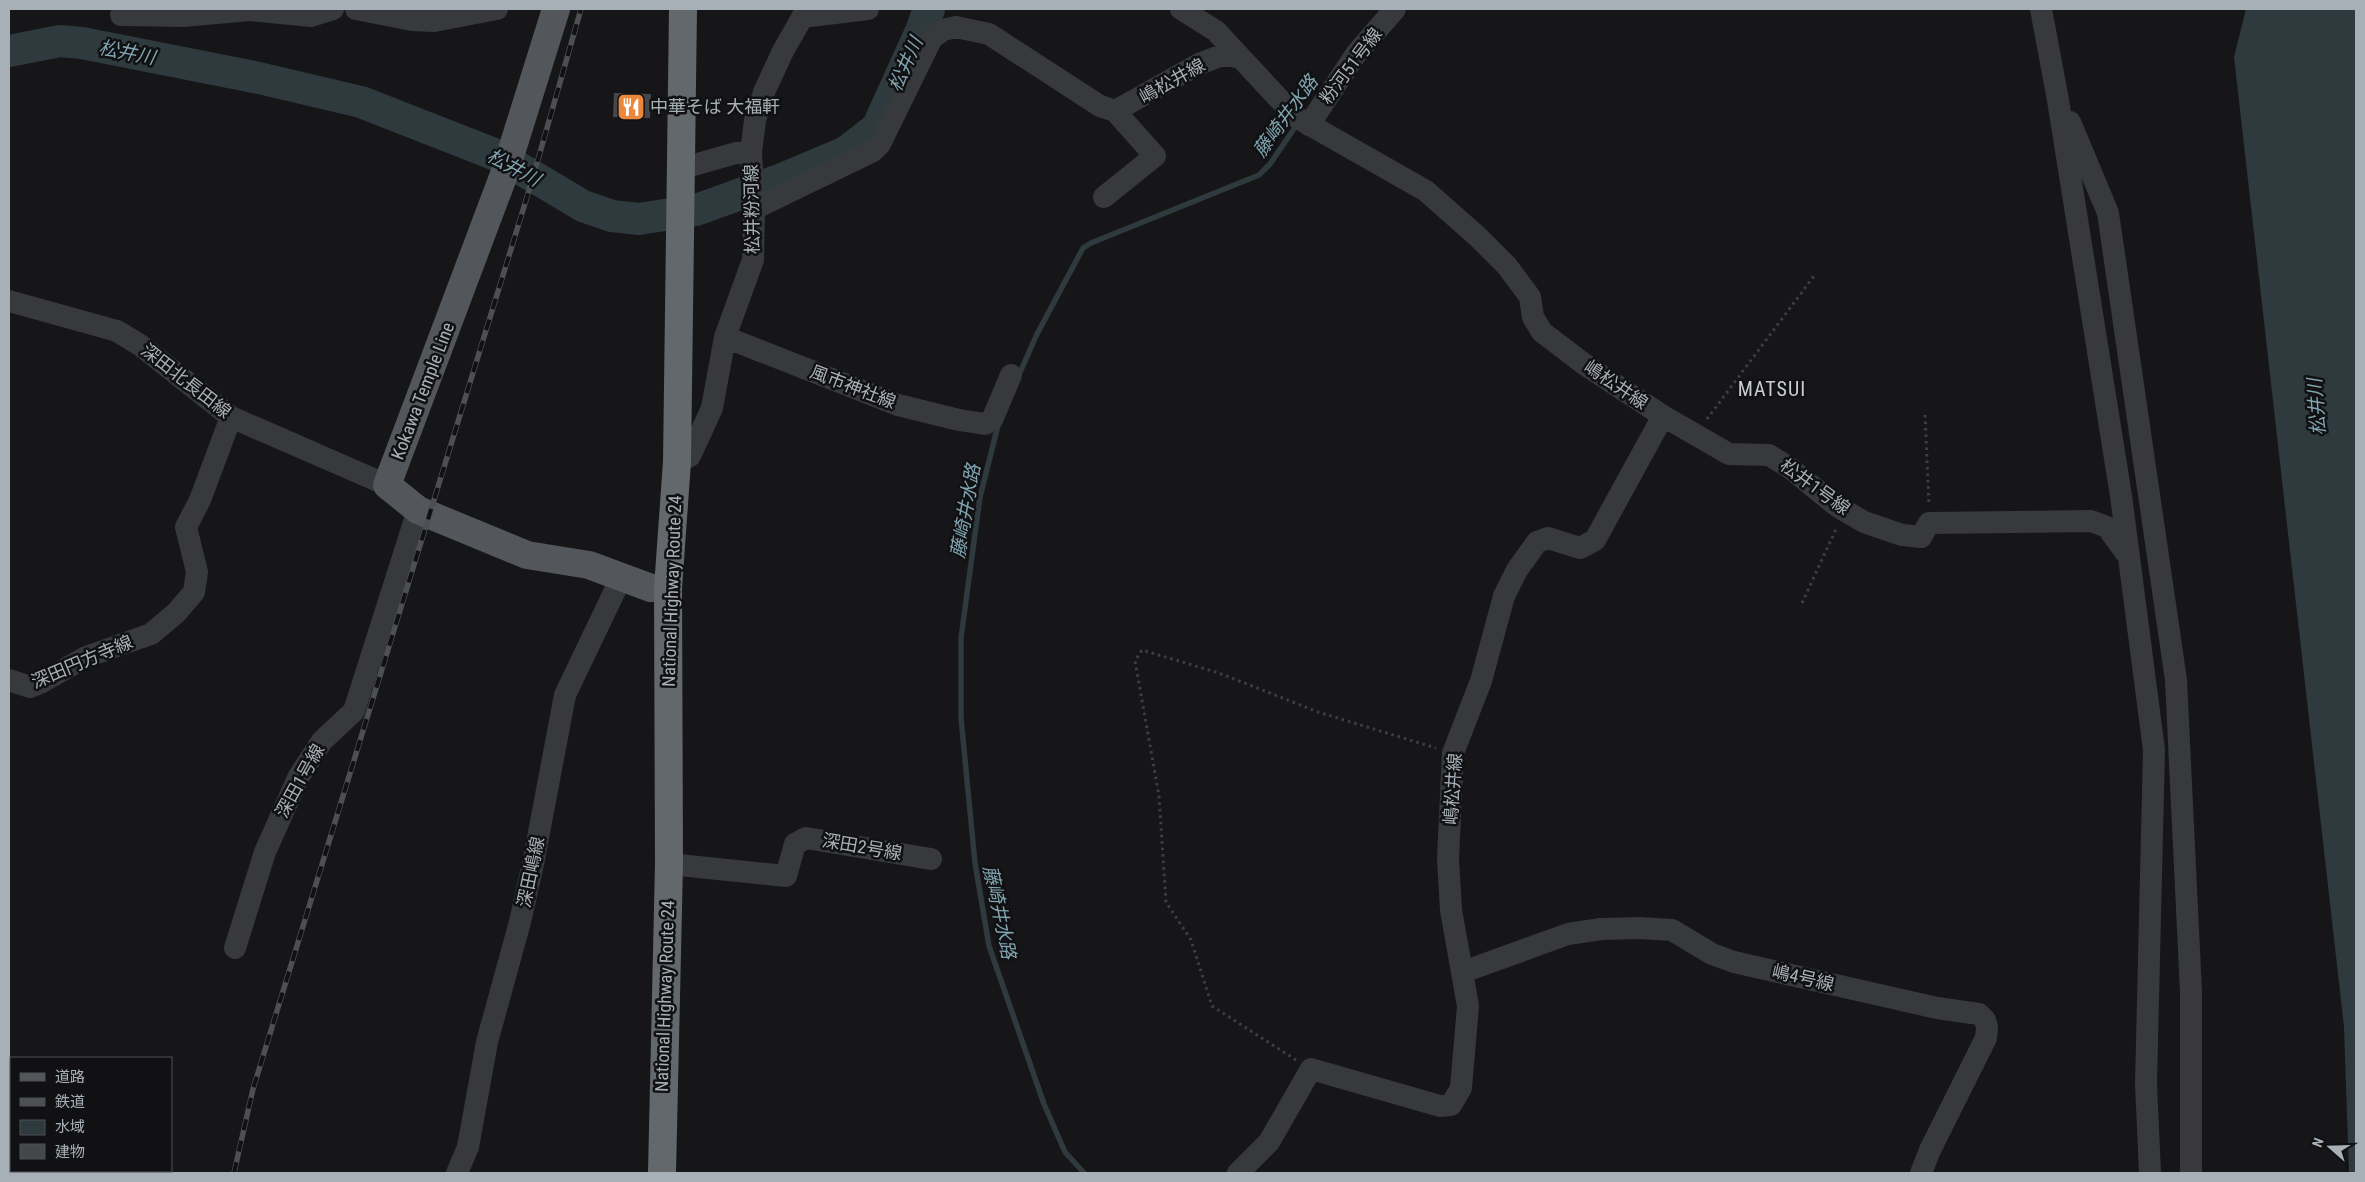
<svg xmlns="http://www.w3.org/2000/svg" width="2365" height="1182" font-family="'Roboto Condensed','Noto Sans JP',sans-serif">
<rect width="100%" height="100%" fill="#161618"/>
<path fill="#2e3a3d" d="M2246,9H2356V1173H2349L2344,1027L2234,57Z"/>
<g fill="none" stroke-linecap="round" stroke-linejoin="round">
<path stroke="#2e3a3d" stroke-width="5.5" d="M1018,377L1037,334L1083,248L1091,243L1259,175L1270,164L1298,123
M998,425L980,497L961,638V718L975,863L989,946L1044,1104L1065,1152L1084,1173"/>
<path stroke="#2e3a3d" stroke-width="32" d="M9,51L60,41L82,43L259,78L361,102L499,156L583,206L612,216L639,219L696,210L782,179L846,152L877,128L921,31L929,9"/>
</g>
<path fill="#45474b" d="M614,93L651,94L650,118L613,117Z"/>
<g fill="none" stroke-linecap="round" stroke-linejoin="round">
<path stroke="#3d4043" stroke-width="3" stroke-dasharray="2.5 4" stroke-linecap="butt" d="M1925,415L1929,505
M1707,419L1814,276
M1802,603L1836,529
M1296,1060L1212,1006L1191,940L1166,902L1159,796L1135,661L1142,650L1219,673L1318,712L1436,748"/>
<path stroke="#37393c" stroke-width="22" d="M356,9L412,20L434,21L497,9
M1181,9L1216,31L1241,58
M2041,9L2058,100L2121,496L2154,750L2146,1084L2150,1173
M121,15L183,16L249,10L311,16L333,9
M802,17L868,9
M2070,122L2108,213L2176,680L2191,992V1173
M1309,125L1356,54L1395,9
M680,169L736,153L751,152
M1104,197L1155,156L1115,111
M754,209L873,151L880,144L932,38L943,30L956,27L989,34L1100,106L1115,111L1199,64L1220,56H1232L1241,58L1296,117L1426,191L1478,237L1507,266L1530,297L1533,317L1542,332L1584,364L1663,416L1595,540L1580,548L1548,538L1543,540L1537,542L1517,570L1504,596L1481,681L1453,753L1448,859L1451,910L1468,1006L1461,1088L1451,1105L1440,1106L1311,1069L1269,1142L1238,1173
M9,301L117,331L140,345L231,417L387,485
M725,337L898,405L959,420L985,424L992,420L1011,375
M1663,416L1729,454L1769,455L1790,468L1837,506L1864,522L1902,535L1921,537L1929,523L2091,521L2107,527L2129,557
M677,462L690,456L712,408L725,337L753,260L754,209L751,152L755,120L764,92L783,51L807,9
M9,680L30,687L42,682L86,657L151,634L176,613L194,592L197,572L186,527L200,500L231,417
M669,864L786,876L795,844L806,838L931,859
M235,948L265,852L299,776L322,741L354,711L418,510
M1463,972L1568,934L1601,929L1639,928L1672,930L1712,954L1734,962L1937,1008L1979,1014L1985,1020L1987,1027L1986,1038L1930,1150L1921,1173
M457,1173L468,1147L487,1042L520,922L534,859L565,695L621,578"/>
<path stroke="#53575b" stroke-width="28" d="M556,9L506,169L387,485L418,510L527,555L589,565L651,588H668"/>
<path stroke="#63686d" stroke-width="28" d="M662,1173L669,864L668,588L677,462L683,9"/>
<defs>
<path id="rail" d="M234,1173L253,1089L531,184L581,9"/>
</defs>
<use href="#rail" stroke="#4c4f53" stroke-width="5.5"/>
<use href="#rail" stroke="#111113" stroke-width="4" stroke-dasharray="11" stroke-linecap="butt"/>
</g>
<defs>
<symbol id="restaurant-square" viewBox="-11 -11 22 22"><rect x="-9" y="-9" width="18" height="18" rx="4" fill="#eb873b" stroke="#111113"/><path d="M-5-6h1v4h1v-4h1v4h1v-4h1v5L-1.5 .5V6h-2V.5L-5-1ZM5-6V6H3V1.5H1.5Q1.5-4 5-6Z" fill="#fff"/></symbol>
</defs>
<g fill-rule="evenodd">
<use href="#restaurant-square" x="615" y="91" width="32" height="32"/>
</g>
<g text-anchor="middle" stroke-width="5" stroke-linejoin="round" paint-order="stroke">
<g font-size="18" fill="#a8b0b7" stroke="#111113">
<text transform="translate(1351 66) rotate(-53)" y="6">粉河51号線</text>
<text transform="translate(1172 81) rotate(-29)" y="6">嶋松井線</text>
<text transform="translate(752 209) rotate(-91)" y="6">松井粉河線</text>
<text transform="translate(186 381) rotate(38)" y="6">深田北長田線</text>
<text transform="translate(1616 385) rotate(34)" y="6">嶋松井線</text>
<text transform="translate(853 387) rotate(21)" y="6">風市神社線</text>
<text transform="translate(423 391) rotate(-69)" y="6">Kokawa Temple Line</text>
<text transform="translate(1815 487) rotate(36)" y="6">松井1号線</text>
<text transform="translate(672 591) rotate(-88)" y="6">National Highway Route 24</text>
<text transform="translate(82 662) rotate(-23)" y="6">深田円方寺線</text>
<text transform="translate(300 781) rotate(-61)" y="6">深田1号線</text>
<text transform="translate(1453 789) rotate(-86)" y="6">嶋松井線</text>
<text transform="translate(862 847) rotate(10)" y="6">深田2号線</text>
<text transform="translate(531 872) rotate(-78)" y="6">深田嶋線</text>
<text transform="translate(1803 978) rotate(13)" y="6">嶋4号線</text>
<text transform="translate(665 996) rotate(-88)" y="6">National Highway Route 24</text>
</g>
<g font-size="18" fill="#a8b0b7" stroke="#111113" text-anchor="start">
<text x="650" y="113">中華そば 大福軒</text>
</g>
<g font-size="19" font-style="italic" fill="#81a5b1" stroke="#111113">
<text transform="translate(127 52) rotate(11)" y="7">松井川</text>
<text transform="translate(905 64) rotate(-66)" y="7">松井川</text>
<text transform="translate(1285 116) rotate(-54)" y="7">藤崎井水路</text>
<text transform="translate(514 167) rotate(28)" y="7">松井川</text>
<text transform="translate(2316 407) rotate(-94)" y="7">松井川</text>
<text transform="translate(965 511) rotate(-80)" y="7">藤崎井水路</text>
<text transform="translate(1000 912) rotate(78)" y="7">藤崎井水路</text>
</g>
<g font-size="20" letter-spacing="1" fill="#c9ced3" stroke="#111113">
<text x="1772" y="396">MATSUI</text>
</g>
</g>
<rect width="2365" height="1182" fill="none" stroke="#a8b0b7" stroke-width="20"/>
<rect x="10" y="1057" width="162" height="115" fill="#111113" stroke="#4d5155"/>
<rect x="20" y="1073" width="25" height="8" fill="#53575b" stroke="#4d5155"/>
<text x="55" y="1082" font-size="15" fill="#a8b0b7">道路</text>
<rect x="20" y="1098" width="25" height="8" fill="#4c4f53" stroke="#4d5155"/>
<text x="55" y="1107" font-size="15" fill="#a8b0b7">鉄道</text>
<rect x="20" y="1120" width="25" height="15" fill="#2e3a3d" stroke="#4d5155"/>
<text x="55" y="1132" font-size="15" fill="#a8b0b7">水域</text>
<rect x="20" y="1144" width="25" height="15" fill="#45474b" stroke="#4d5155"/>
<text x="55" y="1157" font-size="15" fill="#a8b0b7">建物</text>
<g transform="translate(2330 1147) rotate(290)" stroke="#111113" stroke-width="4" paint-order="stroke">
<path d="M0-4L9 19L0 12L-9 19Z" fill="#a8b0b7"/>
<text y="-8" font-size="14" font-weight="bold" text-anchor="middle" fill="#a8b0b7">N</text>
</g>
</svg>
